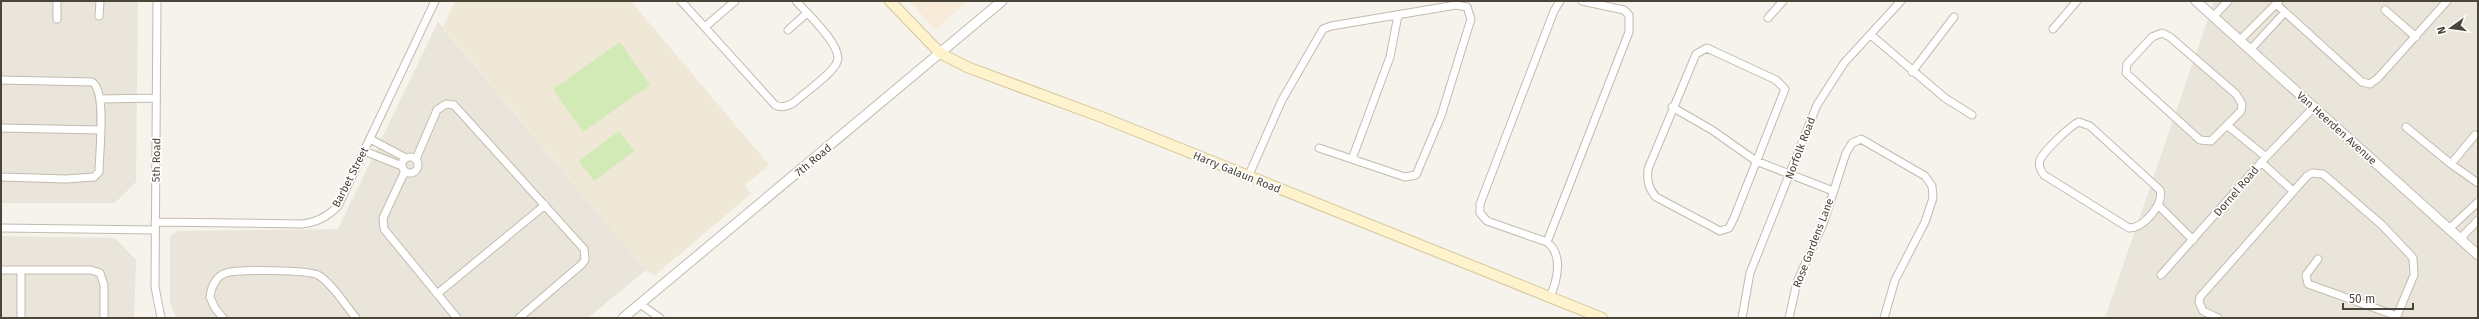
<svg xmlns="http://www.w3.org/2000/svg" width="2479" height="319" font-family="'Fira Sans',sans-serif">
<rect width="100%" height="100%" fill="#f6f3ec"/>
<path fill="#eae5da" d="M1,1H138L136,182L115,203H1Z
M2214,1H2478V318H2105Z
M438,22L646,270L588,318H176L170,302V236L178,231L338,229Z
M1,236L115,238L136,260L134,318H1Z"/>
<path fill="#f7ead8" d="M910,1H967L935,30Z"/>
<path fill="#efe8d6" d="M455,1H631L769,165L745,185L751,194L654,276L646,270L443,27Z"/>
<path fill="#d2eab5" d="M620,42L650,85L583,132L553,89Z
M619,131L634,151L594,181L579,161Z"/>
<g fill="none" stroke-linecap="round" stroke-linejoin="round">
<defs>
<path id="minor" d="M157,1L155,287L161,318
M681,1L775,105C783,109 790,106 797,100C807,91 833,73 837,62C844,47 806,12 796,1
M1560,1L1554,11L1480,204V213L1487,221L1547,242L1629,32V15L1624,10L1582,1
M2276,4L2362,82L2370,84L2378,78L2447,1
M2385,10L2416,37
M99,16L100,1
M2213,17L2228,1
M1768,18L1783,1
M57,19V1
M705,27L735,1
M2053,29L2077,1
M788,30L807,13
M2162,33L2170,37L2236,94L2242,104L2241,111L2211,141L2200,140L2126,73L2127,64L2152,37Z
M1871,35L1945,98L1972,115
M2239,41L2279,1
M1707,48L1776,80L1785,89L1734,218L1729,228L1720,231L1656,197C1648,188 1647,180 1648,169L1696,54Z
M2250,50L2285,12
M1912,72L1954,17
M1,80L92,82C107,90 99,155 99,172L94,177L66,179L1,177
M100,99L156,98
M1672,107L1712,130L1756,161L1833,191
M2079,122L2090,126L2160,190C2164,204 2144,228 2129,228L2044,175C2041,171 2038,166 2040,160C2043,152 2071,125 2079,122Z
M2228,126L2266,157
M2406,127L2451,164
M1,128L100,130
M2475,135L2451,164L2478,183
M370,139L406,158
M364,151L402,166
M402 165a8 8 0 1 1 16 0a8 8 0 1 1-16 0Z
M416,159L437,110L446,104L454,105L584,249L585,260L582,264L519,318
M1352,159L1390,57L1398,15
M2261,162L2293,191
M405,171L383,218L384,229L457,318
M1248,177L1282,100L1323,29L1331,26L1456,5L1467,7L1471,19L1441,116L1416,175L1405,177L1319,148
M2159,206L2193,240
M155,222L302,224C317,222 327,217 338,206L435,1
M1,228L155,230
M2450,228L2478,202
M2461,238L2478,220
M1547,242C1564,255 1557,281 1550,297
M2318,259L2306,275L2308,284L2397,316
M1,270H91L100,273L104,285V318
M21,271V318
M2161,275L2266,157L2313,108
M437,294L545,205
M640,304L660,318
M223,318L215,308L210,297C211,287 216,276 226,273C237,269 308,270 318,275C331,282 346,306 356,318
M1742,318L1750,273L1817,105L1844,63L1901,1
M1789,318L1797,282L1823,224L1846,153L1852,143L1861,139L1925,176L1932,186L1933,198L1925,222L1895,280L1884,318
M2218,318L2203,311L2199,302L2200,297L2307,176L2312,173L2323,174L2382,225L2413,258L2414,275L2396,318"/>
<path id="tertiary" d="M2196,1L2478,255
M623,318L1002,1"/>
<path id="secondary" d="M890,1L940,53L967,67L1104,118L1602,318"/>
</defs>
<use href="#minor" stroke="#c2bbae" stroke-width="9"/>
<use href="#tertiary" stroke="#c2bbae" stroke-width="11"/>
<use href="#secondary" stroke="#d6c79b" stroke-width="12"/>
<use href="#minor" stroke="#fff" stroke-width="7"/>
<use href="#tertiary" stroke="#fff" stroke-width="9"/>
<use href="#secondary" stroke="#fff3cd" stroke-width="10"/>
</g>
<g text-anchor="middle" stroke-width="3.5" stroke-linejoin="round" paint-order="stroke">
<g font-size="11" fill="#4b4439" stroke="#fff">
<text transform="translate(2337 128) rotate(42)" y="4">Van Heerden Avenue</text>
<text transform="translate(1800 148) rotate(-69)" y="4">Norfolk Road</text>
<text transform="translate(156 160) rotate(-89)" y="4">5th Road</text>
<text transform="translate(813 160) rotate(-40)" y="4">7th Road</text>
<text transform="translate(1237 172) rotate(22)" y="4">Harry Galaun Road</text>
<text transform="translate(350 177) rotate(-63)" y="4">Barbet Street</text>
<text transform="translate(2236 191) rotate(-49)" y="4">Dornel Road</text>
<text transform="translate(1813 243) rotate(-69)" y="4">Rose Gardens Lane</text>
</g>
</g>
<rect width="2479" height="319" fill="none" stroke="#4b4439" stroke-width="4"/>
<g transform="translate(2451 28) rotate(256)" stroke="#ffffff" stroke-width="3" paint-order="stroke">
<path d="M0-3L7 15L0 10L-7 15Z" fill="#4b4439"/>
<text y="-6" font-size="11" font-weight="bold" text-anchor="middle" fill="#4b4439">N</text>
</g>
<path d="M2343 303v6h70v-6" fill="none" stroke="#4b4439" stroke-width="2"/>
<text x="2349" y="303" font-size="12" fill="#4b4439" stroke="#ffffff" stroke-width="3" paint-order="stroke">50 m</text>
</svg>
